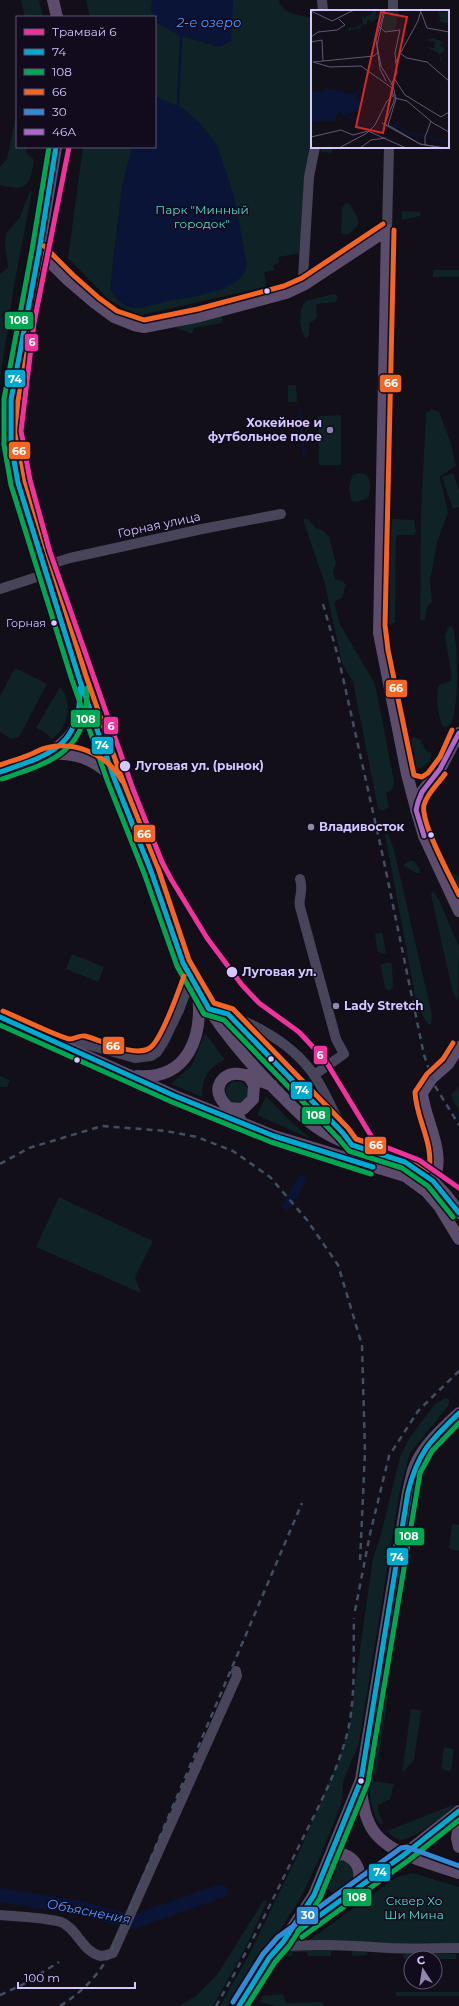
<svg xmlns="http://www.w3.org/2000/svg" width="459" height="2006" font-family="Montserrat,sans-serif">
<rect width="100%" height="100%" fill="#120f19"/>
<path fill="#0f2225" d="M21,0H39L43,17H25Z
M86,0H279C281,14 301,15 312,18V135L301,224V253L279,257V263L273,265L274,270L264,272L266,281L265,287L137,316L109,300L68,258L83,147H155V17H90Z
M17,110V147H27L26,153L34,160C30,186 27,192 0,185V167L7,159Z
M321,147H332V153L321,152Z
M30,191L32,192L14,286L0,378V274L8,268L5,243L6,234L20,217Z
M346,203L350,204C357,219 365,221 349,234H341L342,208Z
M402,211L421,212L420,216L402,220Z
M433,270H459V277H433Z
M334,294L338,296L336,302L316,304L317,318L309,324V335L307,338H305C299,329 298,308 306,301Z
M221,316L223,320L221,323L194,328L192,334L177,328L178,326Z
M288,385H296L297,402H288Z
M432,409L439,412L451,443L456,466L440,476V479L448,512L437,542L433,565L430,580L432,602L427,607L425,620H422L420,618L421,513L426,413Z
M341,415V465H319L318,416Z
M358,473L366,474C372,481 371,489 368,498L356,502L351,501L349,488L352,476Z
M453,473L459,491V507L453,509L442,477Z
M304,519H308L316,528L324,531L329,537L336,563L333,571L335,579L343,581L346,585L342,598L334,602L340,624L375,684L394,781L393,789L386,793L389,807L382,811L378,808L353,682L342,663L325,584L304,523Z
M391,519L414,520L416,532L414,535H398L396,538L395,622L390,625L387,622L389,524Z
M452,626C459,639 459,710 451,723C449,726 447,727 444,727C438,722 435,692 439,685L451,681L452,678L445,636L448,628Z
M15,668L47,684L19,737L11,739L0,732V696Z
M60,687C74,702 68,730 51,739L46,733L36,728Z
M413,737L421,740L426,751L432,753L430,761L420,769L414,767L409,740Z
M385,834H388L394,850L432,1015L431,1025L428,1024L417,1006Z
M410,861H414L420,869V873H416L404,866V864Z
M449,869L459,878V898L447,870Z
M433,891L439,900L459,947L458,1001L453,993L431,895Z
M382,932L386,953L381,954L377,950L375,934Z
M72,954L104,967L98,982L66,969Z
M390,962L392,965L393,988L389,991L385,988L381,966L382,964Z
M205,1033L225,1060C208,1067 202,1079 202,1097L171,1084L192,1065Z
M0,1076L10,1080L7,1087H0Z
M226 1092a11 11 0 1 1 22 0a11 11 0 1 1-22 0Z
M459,1087V1110L452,1099L451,1094Z
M266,1096L289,1120L311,1139L257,1115Z
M59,1197L153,1241L135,1277L141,1293L36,1247Z
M445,1398L449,1399V1405L410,1453L400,1490L359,1743L343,1782L342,1802L321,1855L300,1899L276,1937L260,1954L230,2003L227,2006H220L250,1953L302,1846L340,1757L349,1727L373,1558L380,1538L400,1457L410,1437L435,1404Z
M452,1524L459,1525V1551L449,1549Z
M385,1693H388V1698L376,1775H370L383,1694Z
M411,1709L420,1710L421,1712L414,1760L402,1773Z
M444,1747L454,1749L451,1771L441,1769Z
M372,1781L394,1784L390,1799L378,1805V1809L383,1824L379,1823C373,1814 366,1790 372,1781Z
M455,1804C449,1813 411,1841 400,1840C395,1839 391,1834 387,1831Z
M343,1859C351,1864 359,1878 350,1887C348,1890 343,1893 340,1895H335L329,1890L328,1880L335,1861Z
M413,1873L459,1887V1944L305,1943L397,1877Z
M264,1900L267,1901L266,1904L244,1951L213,2006H179L196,1996L217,1975Z
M292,1950H366L368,1955L352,1956V1950L331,1951V1956H308L307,1952H292V1956H287Z
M403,1954H429V1958L404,1959Z
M434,1954H456V1959H435Z
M396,1992H459V1996H396Z
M283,1994L286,2003L322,2002L325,2006H276L260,2002L262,1996Z"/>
<path fill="#091436" d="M152,0H233L231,41L219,47L181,36L155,22L151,9Z
M155,96L184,109L200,123L217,145L234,196L247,265C243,292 189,297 168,301C158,303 145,308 135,308C124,308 114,297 110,288L122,186L132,147H155Z"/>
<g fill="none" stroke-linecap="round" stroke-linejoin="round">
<path stroke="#091436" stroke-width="2.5" d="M178,107L181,36
M300,411L304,456"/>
<path stroke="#091436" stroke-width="8" d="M287,1206L302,1179"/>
<path stroke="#091436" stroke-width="14" d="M0,1895L80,1908L133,1922L221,1891"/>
<path stroke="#48445a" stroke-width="10" d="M322,0L323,11
M393,11V0
M387,230L389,147
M305,284L303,277L309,177L315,147
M44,566L70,558L202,529L281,514
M0,589L46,574
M300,879C304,892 298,896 300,907L336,1039L344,1054L314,1075
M209,1009C250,1020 297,1044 319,1083C331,1103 339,1126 352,1145
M69,1047L82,1043L135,1058L151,1056L157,1052L164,1041L179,1010L191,978
M0,1915C14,1916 50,1918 61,1922C77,1928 83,1953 101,1956C104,1956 110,1954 113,1953L237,1676L236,1671
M279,1947C315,1943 353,1946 389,1948C412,1949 436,1948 459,1948"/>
<path stroke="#5d4d6c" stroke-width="12" d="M53,0L57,17
M56,147L39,251L11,400C7,464 28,517 47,576C68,643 89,711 113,777C121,798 131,819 140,840C155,881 165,925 184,965C205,1010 238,1051 273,1087C289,1103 305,1121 324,1132C349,1147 376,1152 402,1161C425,1170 447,1193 459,1213
M387,230L379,633L407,774L417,812L424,836L459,911
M39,251L68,280L95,303L114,317L134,325L144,327L200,316L286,293L305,284L387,230
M49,754C74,752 93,758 111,776
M0,772C40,759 87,745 81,693
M416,810L422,792L440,769L459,733
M0,1017L175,1096L274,1136L405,1176L427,1192L439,1206L459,1239
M137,1076C188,1080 203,1037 198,994
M227,1108L243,1109L253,1099L254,1085L248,1075
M240,1119C230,1109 208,1094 224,1078C228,1075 233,1073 239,1074C247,1074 263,1083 272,1085
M433,1181C447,1153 425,1122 422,1093L432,1078L448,1064L459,1047
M360,1784C362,1797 363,1811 369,1823C382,1854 431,1863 459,1873
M459,1826L457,1838L459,1847
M331,1856L343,1854C359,1860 362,1874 357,1888
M290,1937L405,1854L459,1811
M239,2006L269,1958L283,1942L314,1895L361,1780L408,1492L413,1471C420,1448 442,1429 459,1413"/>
<path stroke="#405064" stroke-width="2.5" stroke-dasharray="6 5" stroke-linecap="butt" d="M323,604L339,660L383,857L424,1055L435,1086L459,1125
M0,1164L29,1148L102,1126L166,1131L197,1137L233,1151L270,1177L307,1220L338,1265L362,1345L365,1452L360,1562
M355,1611L370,1534L389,1456L418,1411L459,1371
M0,1995L22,1985L59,1962
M60,2006C82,1992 97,1977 110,1954L302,1503
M216,2006C246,1955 271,1903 297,1850C316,1811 338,1772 348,1730C356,1694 353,1654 354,1618"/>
<defs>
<path id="bus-1" d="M56,147L39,251L11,400V444L18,483L79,678L114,778L151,871L183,963L209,1009L228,1014L343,1133L352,1145L405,1162L433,1181L459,1213
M0,772C49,755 81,747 80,688
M0,1017L175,1096L274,1136L373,1167
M298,1931L405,1854L459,1811
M239,2006L269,1958L283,1942L314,1895L361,1780L408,1492C418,1452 430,1441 459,1413"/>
<path id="bus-2" d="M49,147L32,250L4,399V445L11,485L72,680L107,780L144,873L177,966L204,1014L224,1020L338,1138L349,1151L402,1168L428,1186L453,1217
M2,779C55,761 88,751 87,688
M0,1025L172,1102L271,1142L371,1174
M302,1937L409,1860L459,1820
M247,2006L275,1962L289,1946L320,1898L368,1782L420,1473L432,1451L459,1423"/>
<path id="bus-3" d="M394,230L385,625L388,650L414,775L422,777L428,773L440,757L452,730
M44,246L73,275L99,298L117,311L144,320L198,309L284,286L302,278L383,224
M46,252L18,401V443L25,481L86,676L121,776L158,868L189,960L214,1003L233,1009L348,1128L356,1139L408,1156L429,1170C434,1143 416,1119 415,1092L427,1074L443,1059L453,1043
M0,765C10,761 20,759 29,755C35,753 40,749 46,748C75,740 108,755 122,781
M445,774C438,784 427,793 424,805C420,822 451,878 459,895
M3,1011C13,1015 63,1039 70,1039C75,1039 79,1035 85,1036C101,1040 137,1059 151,1047C162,1038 179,990 184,976"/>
<path id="bus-4" d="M233,2002L263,1954L278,1937L401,1848L407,1847L459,1866"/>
<path id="bus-5" d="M424,836L416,810L418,802L422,792L440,769L459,733"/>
</defs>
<use href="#bus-1" stroke="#110b1d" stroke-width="8"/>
<use href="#bus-2" stroke="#110b1d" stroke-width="8"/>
<use href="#bus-3" stroke="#110b1d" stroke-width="8"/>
<use href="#bus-4" stroke="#110b1d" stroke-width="8"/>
<use href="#bus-5" stroke="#110b1d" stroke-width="8"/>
<use href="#bus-1" stroke="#00a9ce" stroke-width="5"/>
<use href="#bus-2" stroke="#00a651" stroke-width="5"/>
<use href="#bus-3" stroke="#f26522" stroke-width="5"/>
<use href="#bus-4" stroke="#338bd7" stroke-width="5"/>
<use href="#bus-5" stroke="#ac68c9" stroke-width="5"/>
<defs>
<path id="tram-1" d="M69,147L34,323L21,431L30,480L50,552L133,789L162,862L171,879L207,938L242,985L259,1003L299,1032L325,1060L373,1139L383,1146L419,1160L459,1188"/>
</defs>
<use href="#tram-1" stroke="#110b1d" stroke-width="8"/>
<use href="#tram-1" stroke="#ef339a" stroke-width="5"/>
</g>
<g fill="#d5c7ff" stroke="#110b1d" stroke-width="1.5">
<circle cx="267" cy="291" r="3.5"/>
<circle cx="54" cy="623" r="3.5"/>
<circle cx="125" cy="766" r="6"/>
<circle cx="431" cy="835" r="3.5"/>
<circle cx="232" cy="972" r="6"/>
<circle cx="271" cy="1059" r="3.5"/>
<circle cx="77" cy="1060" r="3.5"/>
<circle cx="361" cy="1781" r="3.5"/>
</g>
<g fill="#9187ae" stroke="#110b1d" stroke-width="1.5">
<circle cx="330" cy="430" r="4"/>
<circle cx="311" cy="827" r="4"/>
<circle cx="336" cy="1006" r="4"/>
</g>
<g text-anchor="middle" stroke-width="3" stroke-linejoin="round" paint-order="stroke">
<g font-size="11" fill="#d5c7ff" stroke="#110b1d" text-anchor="end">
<text x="46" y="627">Горная</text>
</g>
<g font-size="12" fill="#53dfce" stroke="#110b1d">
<text x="202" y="214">Парк "Минный<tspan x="202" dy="14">городок"</tspan></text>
<text x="414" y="1905">Сквер Хо<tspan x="414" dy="14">Ши Мина</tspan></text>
</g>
<g font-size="12" font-weight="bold" fill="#d5c7ff" stroke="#110b1d" text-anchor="start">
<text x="322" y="427" text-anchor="end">Хокейное и<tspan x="322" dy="14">футбольное поле</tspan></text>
<text x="319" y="831">Владивосток</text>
<text x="344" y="1010">Lady Stretch</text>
</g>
<g font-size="12" fill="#d5c7ff" stroke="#110b1d">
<text transform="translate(159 525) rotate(-12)" y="4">Горная улица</text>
</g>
<g font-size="12" font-weight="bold" fill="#d5c7ff" stroke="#110b1d" text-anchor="start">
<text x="135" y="770">Луговая ул. (рынок)</text>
<text x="242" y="976">Луговая ул.</text>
</g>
<g font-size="13" font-style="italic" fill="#559bff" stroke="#110b1d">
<text x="209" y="27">2-е озеро</text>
<text transform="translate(89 1911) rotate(11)" y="5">Объяснения</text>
</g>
</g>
<g transform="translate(311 10)">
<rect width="138" height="138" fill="#120f19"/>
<path d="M62,0H66L64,8L69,0L66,8L61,12L57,9L55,15L52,14L47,20V18L35,22L39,17L44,18L52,13L50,4L54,9L55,6L61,4ZM75,0H88L84,20L74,22L71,17ZM126,0L132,3L138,0V14L127,11L130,9ZM123,28L130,31L133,37V41L131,43L132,39L131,34L129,33L132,40L129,45L131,52L137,53H133L129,50L128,43L114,37L123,38L124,32L114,30Z" fill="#0f2225"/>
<path d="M53,73L44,88L51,92L45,102L31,104L28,101L23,111H0V81L13,82L15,78L43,84Z" fill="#091436"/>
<path fill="none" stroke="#091436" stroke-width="2" d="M32,104L54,114L60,113M76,112L101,124L113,125L138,134"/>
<path fill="none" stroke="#605975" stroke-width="1" d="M73,0L65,30L69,59L75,71M74,0L66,35L70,56L82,76L85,89L77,115L109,134L134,138M0,1L21,11L43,0M110,2L116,18L138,22M69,17L74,22L89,20M0,27L7,22L26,20L34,15L28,9M0,32L11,30L12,51M90,44L96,48L116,52L138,71M2,52L19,57L50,56L81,78L82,86L76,91L64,115L56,123L28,138M2,52L63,46L66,43M84,53L107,11L110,0M83,68L94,85L130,107L138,102M80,75L86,63L84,43L89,20M84,88L96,91L122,113L138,122M71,113L109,134L132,138M76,116L74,113L83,91V84M0,127L30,120L42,125L57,121L95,138M114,135V127L120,111M49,138L60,130L75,128"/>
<path fill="#d62828" fill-opacity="0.15" stroke="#d62828" stroke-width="2" d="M70,2L96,7L72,123L45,117Z"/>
<rect width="138" height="138" fill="none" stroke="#d5c7ff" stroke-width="2"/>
</g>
<g stroke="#110b1d" stroke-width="1.5">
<rect x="4" y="311" width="30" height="19" rx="4" fill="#00a651"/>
<rect x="24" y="333" width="15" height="19" rx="4" fill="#ef339a"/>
<rect x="4" y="369" width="22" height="19" rx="4" fill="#00a9ce"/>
<rect x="379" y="374" width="23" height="19" rx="4" fill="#f26522"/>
<rect x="8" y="441" width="23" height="19" rx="4" fill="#f26522"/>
<rect x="385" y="679" width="23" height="19" rx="4" fill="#f26522"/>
<rect x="70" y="709" width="31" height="19" rx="4" fill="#00a651"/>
<rect x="103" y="716" width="16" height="19" rx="4" fill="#ef339a"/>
<rect x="91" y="736" width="23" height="19" rx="4" fill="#00a9ce"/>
<rect x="133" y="824" width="23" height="19" rx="4" fill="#f26522"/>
<rect x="102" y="1036" width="23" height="19" rx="4" fill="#f26522"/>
<rect x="313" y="1045" width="15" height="20" rx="4" fill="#ef339a"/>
<rect x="290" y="1081" width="23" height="19" rx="4" fill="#00a9ce"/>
<rect x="301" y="1106" width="30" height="19" rx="4" fill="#00a651"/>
<rect x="364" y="1136" width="23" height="19" rx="4" fill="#f26522"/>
<rect x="394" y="1527" width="31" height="19" rx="4" fill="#00a651"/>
<rect x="386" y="1547" width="23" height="19" rx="4" fill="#00a9ce"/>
<rect x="368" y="1863" width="23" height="19" rx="4" fill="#00a9ce"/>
<rect x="342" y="1888" width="30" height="19" rx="4" fill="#00a651"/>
<rect x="296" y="1906" width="23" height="19" rx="4" fill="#338bd7"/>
</g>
<g font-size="11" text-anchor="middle" font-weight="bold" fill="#fff">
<text x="19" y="324">108</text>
<text x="32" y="346">6</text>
<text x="15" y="383">74</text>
<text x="391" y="387">66</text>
<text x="19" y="455">66</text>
<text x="396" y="692">66</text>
<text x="86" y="723">108</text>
<text x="111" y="730">6</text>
<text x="102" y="749">74</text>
<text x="144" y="838">66</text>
<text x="113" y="1050">66</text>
<text x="320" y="1059">6</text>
<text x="302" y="1094">74</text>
<text x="316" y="1119">108</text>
<text x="376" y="1149">66</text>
<text x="409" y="1540">108</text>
<text x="397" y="1561">74</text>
<text x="380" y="1876">74</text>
<text x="357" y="1901">108</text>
<text x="308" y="1919">30</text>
</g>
<rect x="16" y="16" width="140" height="132" fill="#110b1d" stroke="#5f5677"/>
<rect x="24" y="29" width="20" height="6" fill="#ef339a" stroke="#5f5677"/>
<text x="52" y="36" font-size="12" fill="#d5c7ff">Трамвай 6</text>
<rect x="24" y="49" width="20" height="6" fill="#00a9ce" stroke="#5f5677"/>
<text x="52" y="56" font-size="12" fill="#d5c7ff">74</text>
<rect x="24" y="69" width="20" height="6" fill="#00a651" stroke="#5f5677"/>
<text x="52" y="76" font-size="12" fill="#d5c7ff">108</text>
<rect x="24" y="89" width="20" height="6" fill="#f26522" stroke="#5f5677"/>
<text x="52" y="96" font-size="12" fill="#d5c7ff">66</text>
<rect x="24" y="109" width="20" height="6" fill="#338bd7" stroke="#5f5677"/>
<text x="52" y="116" font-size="12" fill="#d5c7ff">30</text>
<rect x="24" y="129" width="20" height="6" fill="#ac68c9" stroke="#5f5677"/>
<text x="52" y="136" font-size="12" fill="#d5c7ff">46А</text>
<g transform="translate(423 1970) rotate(348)"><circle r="19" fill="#110b1d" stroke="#5f5677"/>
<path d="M0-3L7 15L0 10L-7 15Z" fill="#9187ae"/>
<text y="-6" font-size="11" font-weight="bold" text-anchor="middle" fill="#d5c7ff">С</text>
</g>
<path d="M18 1982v6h117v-6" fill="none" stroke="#d5c7ff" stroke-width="2"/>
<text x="24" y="1982" font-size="12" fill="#d5c7ff" stroke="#110b1d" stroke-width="3" paint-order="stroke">100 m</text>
</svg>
